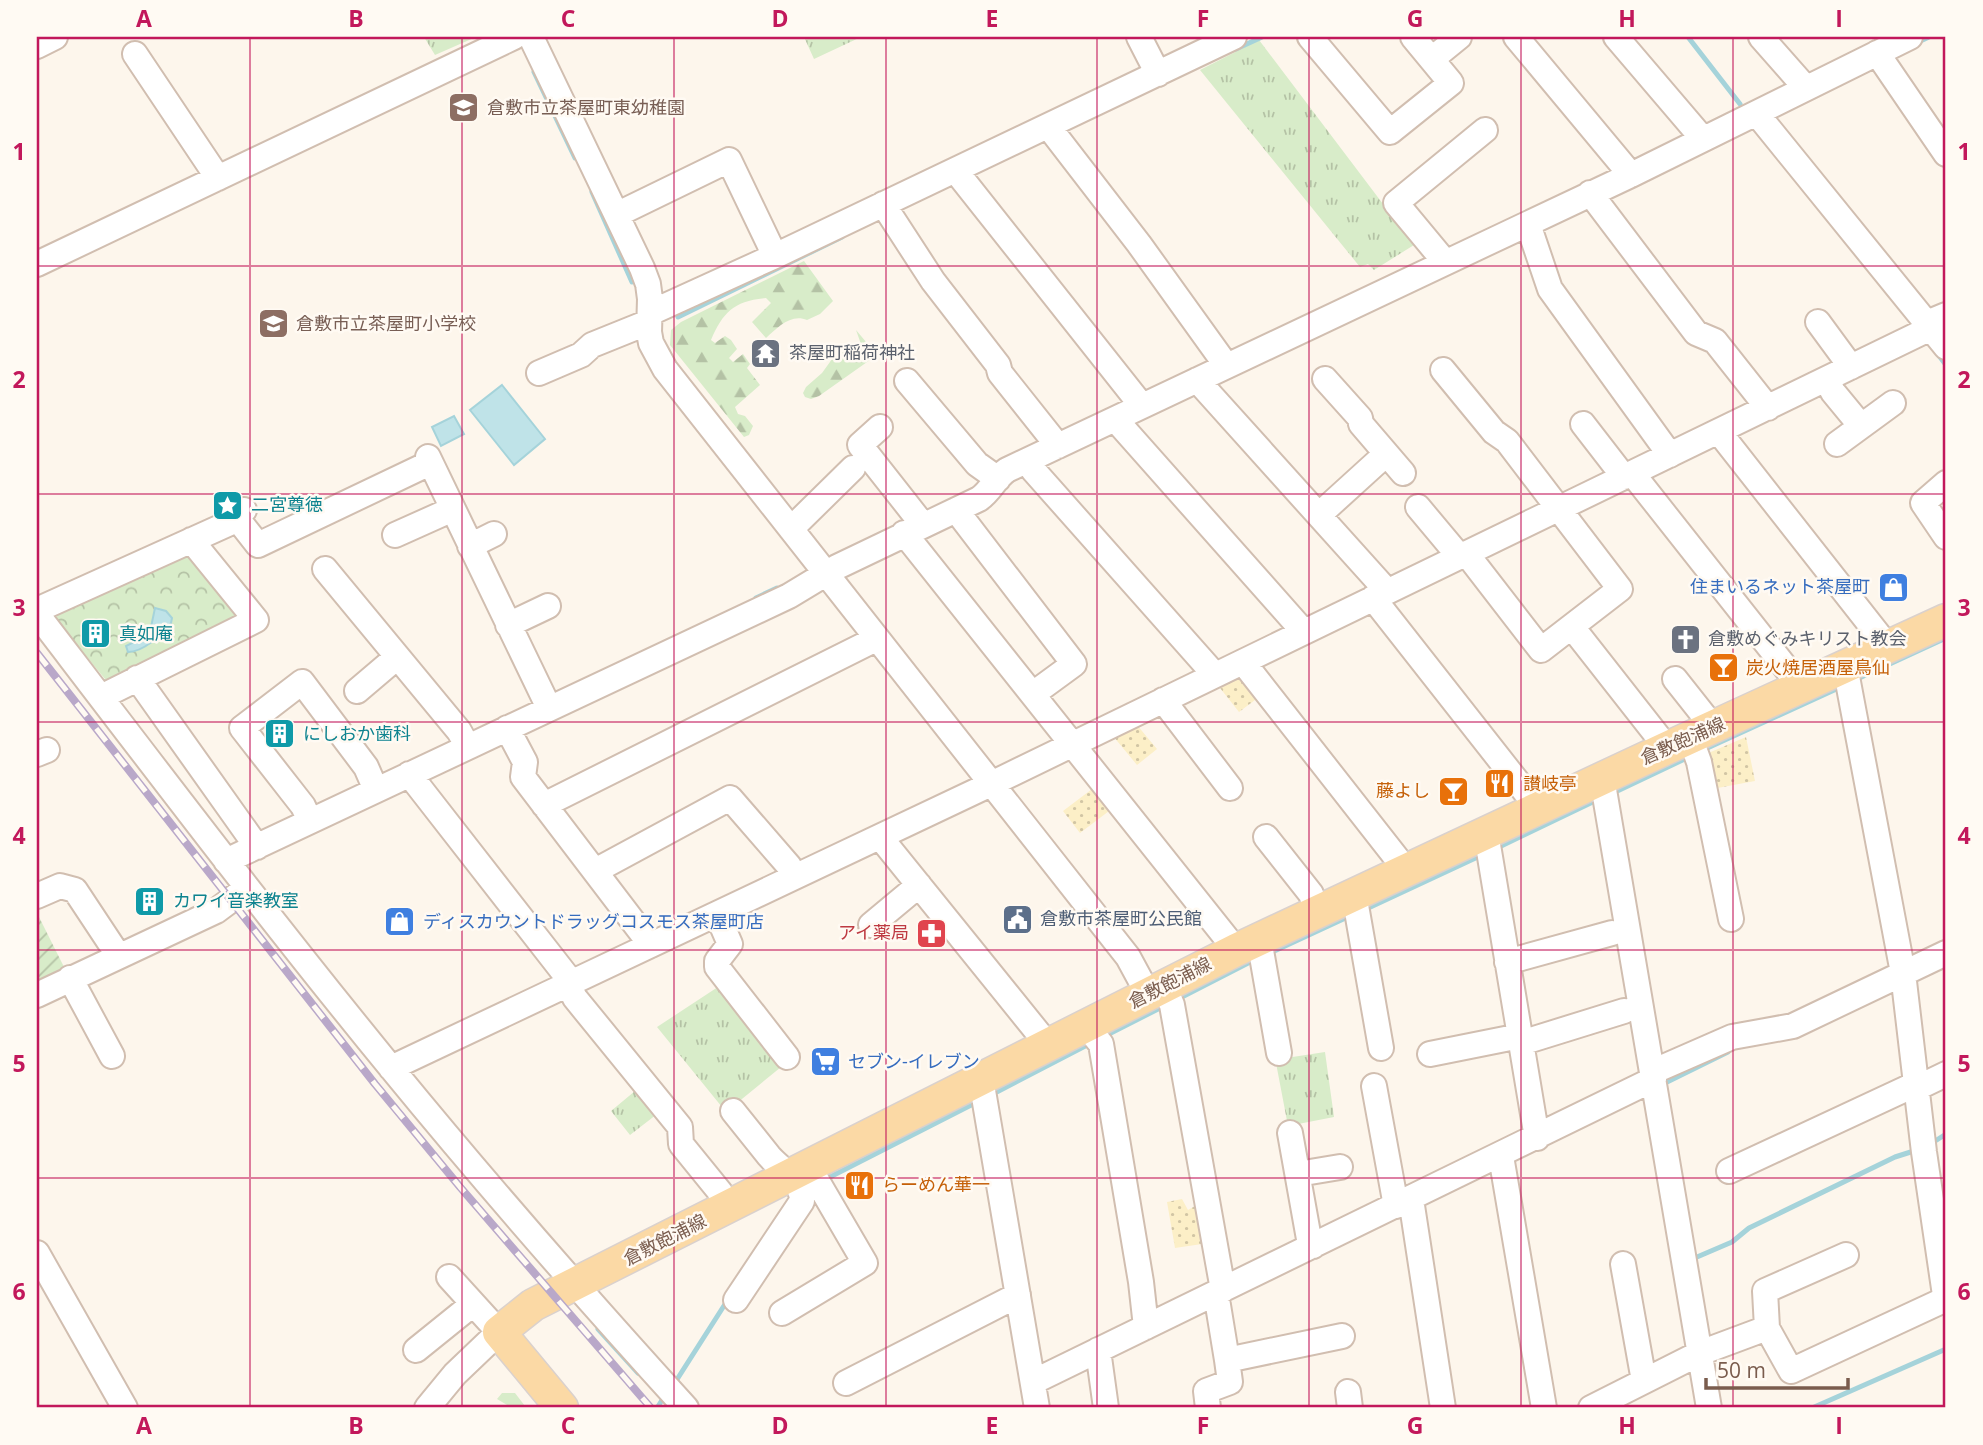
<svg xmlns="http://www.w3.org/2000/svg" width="1983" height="1445" font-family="'Open Sans','Noto Sans JP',sans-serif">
<defs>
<pattern id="grass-tufts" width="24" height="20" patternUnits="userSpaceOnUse" patternTransform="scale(1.75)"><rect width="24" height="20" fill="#d8ecc9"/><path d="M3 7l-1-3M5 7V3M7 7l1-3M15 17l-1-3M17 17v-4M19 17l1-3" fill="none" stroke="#b4c2a5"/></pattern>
<pattern id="forest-firs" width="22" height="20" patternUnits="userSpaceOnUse" patternTransform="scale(1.75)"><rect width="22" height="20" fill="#d8ecc9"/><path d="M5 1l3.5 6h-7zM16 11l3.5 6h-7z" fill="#b4c2a5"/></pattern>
<pattern id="sand-dots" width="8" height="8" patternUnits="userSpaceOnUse" patternTransform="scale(1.75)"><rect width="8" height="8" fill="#fcefc7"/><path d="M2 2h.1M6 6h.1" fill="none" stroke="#d1c5a4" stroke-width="1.8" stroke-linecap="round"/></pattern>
<pattern id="park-crowns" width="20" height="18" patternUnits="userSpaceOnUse" patternTransform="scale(1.75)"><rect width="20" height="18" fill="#d8ecc9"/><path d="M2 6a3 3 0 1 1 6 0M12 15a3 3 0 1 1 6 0" fill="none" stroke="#b4c2a5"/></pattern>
<pattern id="garden-furrows" width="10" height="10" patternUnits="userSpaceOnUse" patternTransform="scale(1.75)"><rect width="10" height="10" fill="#d8ecc9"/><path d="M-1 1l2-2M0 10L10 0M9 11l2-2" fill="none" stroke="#b4c2a5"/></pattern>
</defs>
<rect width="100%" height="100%" fill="#fdf6ec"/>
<path fill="url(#grass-tufts)" d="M424,37H476L435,55Z
M804,37H861L814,59Z
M1259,40L1414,245L1374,270L1368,264L1360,267L1200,70Z
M724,983L786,1063L726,1112L657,1027Z
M1325,1052L1334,1117L1288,1126L1276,1063L1286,1058Z
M641,1086L661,1111L630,1135L611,1111Z
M502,1393H515L525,1406L512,1408L497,1399Z"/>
<path fill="url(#forest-firs)" d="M804,261L833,301L820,314L807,320C791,313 777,328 766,338L752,322L771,303L766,298C734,301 723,312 711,340L715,343L725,336L731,340L737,349L729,358L733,362L743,354L750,364L747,368L760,385L735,407L738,414L745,416L753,426L749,435L744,437L670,345L671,330L681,322Z
M856,330L877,355L819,396L811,399L805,397L803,393L806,387L822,373L840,348L850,354L862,347Z"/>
<path fill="url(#sand-dots)" d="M1244,673L1263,694L1239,712L1220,688Z
M1137,725L1157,749L1137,765L1113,736Z
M1746,737L1755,781L1712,789L1706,754Z
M1100,783L1117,805L1080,833L1063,811Z
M1182,1199L1188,1210L1204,1201L1210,1239L1202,1241V1244L1175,1248L1167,1202Z"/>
<path fill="url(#park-crowns)" d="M183,551L242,617L110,685L50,613Z"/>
<path fill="url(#garden-furrows)" d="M37,913L65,969L37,984Z"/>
<path fill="#bfe3e8" stroke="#a5d3da" stroke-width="2" d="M502,385L545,439L514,465L470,410Z
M454,416L464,434L441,446L432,427Z
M155,608L166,611L172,618L171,623C162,635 143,652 128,652L126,646L140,639L151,627Z"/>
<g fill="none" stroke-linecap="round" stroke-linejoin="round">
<path stroke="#a5d3da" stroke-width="5" d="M1688,37L1740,104
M1916,43L1929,37
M1236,49L1262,37
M534,72L575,158
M592,192L632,282
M678,317L842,237
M1937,353L1946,365
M756,598L777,588
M1855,680L1946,638
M1703,750L1843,686
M1611,794L1691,756
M1497,848L1599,799
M1364,910L1482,855
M1268,954L1352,915
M1178,999L1256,959
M1103,1037L1166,1005
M1665,1083L1728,1052
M991,1095L1091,1043
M1929,1145L1946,1134
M826,1179L979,1101
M1697,1257L1732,1242L1749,1228L1895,1157L1917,1150
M598,1329L638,1373
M676,1381L727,1301
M657,1408L664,1397
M1812,1408L1946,1349"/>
<defs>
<path id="minor" d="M531,37L642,268L648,284L650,299L649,332L651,343L665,369L1128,957L1148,994
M1139,37L1158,74
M1310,37L1390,132L1451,83L1413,37
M1516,37L1631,175
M1616,37L1703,139
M1761,37L1805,87
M37,46L55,37
M1877,53L1946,154
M135,54L218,178
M1432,59L1459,37
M1757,114L1946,347
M1048,126L1139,244L1226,365
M955,170L1142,406
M1590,193L1696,333L1715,341L1768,408
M883,204L933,281L998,365L1000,373L1058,446
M618,214L729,160L775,256
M1528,224L1550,289L1670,455
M1445,262L1396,203L1485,130
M37,264L514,37
M650,313L775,256L1234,37
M1818,322L1851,367
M1443,370L1494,432L1507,441L1620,589L1541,650L1466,553
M539,373L581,355L592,345L649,322
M1325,379L1360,418L1361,424L1403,473
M1826,379L1833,392L1861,426
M1197,380L1387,591
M907,381L977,464L998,479
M1115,419L1304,632
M1583,424L1624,477
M880,427L860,445L923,525
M1719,432L1888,647
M1837,444L1893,403
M428,457L549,708
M1027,461L1034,471L1215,675
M1632,473L1801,687
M1946,483L1923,503L1946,537
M1418,507L1459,556
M956,510L1074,664L1033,694
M1320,514L1386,454
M236,517L258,545L430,463
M791,529L853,468
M904,533L1236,950
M395,535L453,509
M470,546L494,534
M325,569L459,731L468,747
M1373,598L1538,808
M37,610L232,522L244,510
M37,614C154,767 270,920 392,1069C487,1185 585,1297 686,1408
M508,625L548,606
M1572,627L1667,748
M1243,662L1406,870
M1845,666L1903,973L1924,1152L1946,1302
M137,678L257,847
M1675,679L1713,727
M357,691L397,657
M101,697L256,620L191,540
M1163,700L1230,788
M507,728L525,762L523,777L651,945
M1690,737L1699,762L1731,919
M37,754L47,750
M409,774L572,983
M1602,778L1709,1408
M544,805L876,639
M310,821L303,806L242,728L302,682L366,767L376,790
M1486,833L1537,1138
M880,837L1048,1045
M1266,837L1311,894L1317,912
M226,861L789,596L837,567L979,499C991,491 995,478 1007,470L1631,175L1910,37
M595,871L730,798L789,866L793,877
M1354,894L1381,1048
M37,896L60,886L75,890L118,955
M717,914L730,944L717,961V967L787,1057
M871,925L919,885
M1259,939L1279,1053
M1507,962L1612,933
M70,978L112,1056
M568,984L575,998L680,1127L681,1144L720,1192L727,1208
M1164,986L1172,1005L1223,1290
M37,995L216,911L247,888
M1086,1026L1101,1044L1141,1282L1146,1327
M1521,1043L1624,1011
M1430,1054L1520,1036
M391,1068L991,784L1931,328L1934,320L1946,315
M1652,1072L1732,1037L1793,1026L1946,953
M981,1079L1037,1408
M1374,1086L1396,1206
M1917,1088L1946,1074
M733,1111C745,1126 757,1141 769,1156C781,1170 802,1180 802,1201L736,1300
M1290,1133L1309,1239L1313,1246
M1501,1156L1544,1408
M1729,1171L1916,1084
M1298,1174L1340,1167
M1411,1199L1443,1408
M37,1253L125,1408
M1623,1264L1644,1381
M1216,1293L1227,1360L1342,1336
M782,1313L865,1263L809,1167
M1767,1328L1765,1291L1846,1255
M416,1350L473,1304
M1098,1350L1106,1408
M1033,1382L1654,1079
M846,1383L1018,1295
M1348,1392L1350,1408
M427,1408L455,1374L499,1332L449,1277
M1208,1408L1206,1391L1230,1382L1227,1360
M1591,1408L1700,1353L1767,1328L1791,1371L1946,1299"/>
<path id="major" d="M562,1408L499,1332L533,1305L1236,950L1667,748L1946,620"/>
</defs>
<use href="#minor" stroke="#d1beb0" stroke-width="28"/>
<use href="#major" stroke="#dad1cd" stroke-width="35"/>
<use href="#minor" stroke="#fff" stroke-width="24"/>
<use href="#major" stroke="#fbd9a5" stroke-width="32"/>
<defs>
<path id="rail" d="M37,653L375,1084L460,1187L651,1408"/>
</defs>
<use href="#rail" stroke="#b9a8c9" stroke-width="8"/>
<use href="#rail" stroke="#fffaf3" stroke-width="5" stroke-dasharray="16" stroke-linecap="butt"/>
</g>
<path fill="none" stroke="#c2185b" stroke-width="2" stroke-opacity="0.55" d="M250,37V1408M462,37V1408M674,37V1408M886,37V1408M1097,37V1408M1309,37V1408M1521,37V1408M1733,37V1408M37,266H1946M37,494H1946M37,722H1946M37,950H1946M37,1178H1946"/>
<defs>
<symbol id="school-square" viewBox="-11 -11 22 22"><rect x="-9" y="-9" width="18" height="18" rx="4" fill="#8d6e63" stroke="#fffaf3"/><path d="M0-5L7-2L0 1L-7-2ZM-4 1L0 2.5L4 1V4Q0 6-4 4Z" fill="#fff"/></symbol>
<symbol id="temple-square" viewBox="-11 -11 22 22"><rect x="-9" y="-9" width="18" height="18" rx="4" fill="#6b7280" stroke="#fffaf3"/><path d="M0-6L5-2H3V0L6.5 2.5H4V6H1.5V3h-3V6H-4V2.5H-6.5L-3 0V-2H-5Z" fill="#fff"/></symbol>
<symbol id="sight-square" viewBox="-11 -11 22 22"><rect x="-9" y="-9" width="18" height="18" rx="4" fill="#0f9aa8" stroke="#fffaf3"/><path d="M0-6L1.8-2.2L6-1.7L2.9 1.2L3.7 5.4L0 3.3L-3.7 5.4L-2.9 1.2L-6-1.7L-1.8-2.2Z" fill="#fff"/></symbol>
<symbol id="shop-square" viewBox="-11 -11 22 22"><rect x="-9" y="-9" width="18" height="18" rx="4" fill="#3f7fe0" stroke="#fffaf3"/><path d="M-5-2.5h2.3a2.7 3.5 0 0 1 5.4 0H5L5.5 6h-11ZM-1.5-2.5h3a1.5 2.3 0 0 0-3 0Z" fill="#fff"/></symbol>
<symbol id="building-square" viewBox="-11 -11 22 22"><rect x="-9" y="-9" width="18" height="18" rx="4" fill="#0f9aa8" stroke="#fffaf3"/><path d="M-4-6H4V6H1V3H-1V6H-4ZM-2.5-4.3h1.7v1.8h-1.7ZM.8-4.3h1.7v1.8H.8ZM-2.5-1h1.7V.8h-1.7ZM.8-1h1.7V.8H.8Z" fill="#fff"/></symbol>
<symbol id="church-square" viewBox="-11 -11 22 22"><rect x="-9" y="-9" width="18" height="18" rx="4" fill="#6b7280" stroke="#fffaf3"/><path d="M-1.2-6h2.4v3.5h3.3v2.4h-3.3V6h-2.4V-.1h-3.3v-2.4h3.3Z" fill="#fff"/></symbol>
<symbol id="bar-square" viewBox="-11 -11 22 22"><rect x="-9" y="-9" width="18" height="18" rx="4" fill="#e8710a" stroke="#fffaf3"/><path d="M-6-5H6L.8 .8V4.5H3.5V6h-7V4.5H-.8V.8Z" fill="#fff"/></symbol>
<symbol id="restaurant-square" viewBox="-11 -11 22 22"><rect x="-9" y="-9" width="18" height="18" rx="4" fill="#e8710a" stroke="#fffaf3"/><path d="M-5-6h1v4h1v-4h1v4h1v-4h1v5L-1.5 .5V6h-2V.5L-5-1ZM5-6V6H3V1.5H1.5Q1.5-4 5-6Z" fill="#fff"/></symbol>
<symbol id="civic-square" viewBox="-11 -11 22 22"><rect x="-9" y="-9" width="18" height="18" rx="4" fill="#5c6f8a" stroke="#fffaf3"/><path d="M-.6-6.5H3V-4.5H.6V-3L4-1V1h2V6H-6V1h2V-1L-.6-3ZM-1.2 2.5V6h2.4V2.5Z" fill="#fff"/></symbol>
<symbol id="pharmacy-square" viewBox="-11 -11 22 22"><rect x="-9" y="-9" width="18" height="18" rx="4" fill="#e0444e" stroke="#fffaf3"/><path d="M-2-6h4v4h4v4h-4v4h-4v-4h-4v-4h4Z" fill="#fff"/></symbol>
<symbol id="supermarket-square" viewBox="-11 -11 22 22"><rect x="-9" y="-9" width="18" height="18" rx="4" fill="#3f7fe0" stroke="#fffaf3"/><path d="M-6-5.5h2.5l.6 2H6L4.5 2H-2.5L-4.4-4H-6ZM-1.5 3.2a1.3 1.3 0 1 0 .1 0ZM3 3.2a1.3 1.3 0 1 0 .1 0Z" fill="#fff"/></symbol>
</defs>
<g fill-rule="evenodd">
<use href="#school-square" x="446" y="90" width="35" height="35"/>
<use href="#school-square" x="256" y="306" width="35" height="35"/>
<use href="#temple-square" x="748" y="336" width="35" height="35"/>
<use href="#sight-square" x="210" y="488" width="35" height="35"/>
<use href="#shop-square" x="1876" y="570" width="35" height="35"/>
<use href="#building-square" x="78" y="616" width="35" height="35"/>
<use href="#church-square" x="1668" y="622" width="35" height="35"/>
<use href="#bar-square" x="1706" y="650" width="35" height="35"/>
<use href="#building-square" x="262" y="716" width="35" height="35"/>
<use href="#restaurant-square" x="1482" y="766" width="35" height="35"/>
<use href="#bar-square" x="1436" y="774" width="35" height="35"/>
<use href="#building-square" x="132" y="884" width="35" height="35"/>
<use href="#civic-square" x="1000" y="902" width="35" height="35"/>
<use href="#shop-square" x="382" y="904" width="35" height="35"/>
<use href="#pharmacy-square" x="914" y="916" width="35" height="35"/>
<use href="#supermarket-square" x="808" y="1044" width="35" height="35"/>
<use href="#restaurant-square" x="842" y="1168" width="35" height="35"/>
</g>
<g text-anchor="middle" stroke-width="5" stroke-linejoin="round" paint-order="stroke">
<g font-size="18" fill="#785e54" stroke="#fffaf3" text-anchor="start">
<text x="487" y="114">倉敷市立茶屋町東幼稚園</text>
<text x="296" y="330">倉敷市立茶屋町小学校</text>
</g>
<g font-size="18" fill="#5b616d" stroke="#fffaf3" text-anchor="start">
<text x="789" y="359">茶屋町稲荷神社</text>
<text x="1708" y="645">倉敷めぐみキリスト教会</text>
</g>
<g font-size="18" fill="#0d838f" stroke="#fffaf3" text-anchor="start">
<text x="251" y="511">二宮尊徳</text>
<text x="119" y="640">真如庵</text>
<text x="303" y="740">にしおか歯科</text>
<text x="173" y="907">カワイ音楽教室</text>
</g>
<g font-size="18" fill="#366cbe" stroke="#fffaf3" text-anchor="start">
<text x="1870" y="593" text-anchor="end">住まいるネット茶屋町</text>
<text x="423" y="928">ディスカウントドラッグコスモス茶屋町店</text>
<text x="848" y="1068">セブン-イレブン</text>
</g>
<g font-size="18" fill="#c56008" stroke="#fffaf3" text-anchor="start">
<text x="1746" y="674">炭火焼居酒屋鳥仙</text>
<text x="1523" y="790">讃岐亭</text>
<text x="1430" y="797" text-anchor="end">藤よし</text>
<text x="882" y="1191">らーめん華一</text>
</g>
<g font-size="18" fill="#7a5c4d" stroke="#fffaf3">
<text transform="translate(1683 741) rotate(-24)" y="6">倉敷飽浦線</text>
<text transform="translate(1170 983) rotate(-27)" y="6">倉敷飽浦線</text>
<text transform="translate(665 1240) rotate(-27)" y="6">倉敷飽浦線</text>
</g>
<g font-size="18" fill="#4e5e75" stroke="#fffaf3" text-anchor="start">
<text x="1040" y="925">倉敷市茶屋町公民館</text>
</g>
<g font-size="18" fill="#be3a42" stroke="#fffaf3" text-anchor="end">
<text x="909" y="939">アイ薬局</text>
</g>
</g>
<rect width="1983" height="1445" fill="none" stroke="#fffaf3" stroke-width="77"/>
<path d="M1706 1378v10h142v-10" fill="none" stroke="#7a5c4d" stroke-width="3.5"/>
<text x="1717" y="1378" font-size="21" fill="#7a5c4d" stroke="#fffaf3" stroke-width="5" paint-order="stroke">50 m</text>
<rect x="38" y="38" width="1906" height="1368" fill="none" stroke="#c2185b" stroke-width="2.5"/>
<g font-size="23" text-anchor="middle" font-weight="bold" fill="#c2185b">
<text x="144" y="27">A</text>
<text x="356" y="27">B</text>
<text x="568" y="27">C</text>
<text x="780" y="27">D</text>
<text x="992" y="27">E</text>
<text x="1203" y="27">F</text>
<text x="1415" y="27">G</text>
<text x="1627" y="27">H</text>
<text x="1839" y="27">I</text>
<text x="19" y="160">1</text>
<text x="1964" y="160">1</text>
<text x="19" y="388">2</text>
<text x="1964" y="388">2</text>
<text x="19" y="616">3</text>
<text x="1964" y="616">3</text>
<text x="19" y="844">4</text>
<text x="1964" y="844">4</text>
<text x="19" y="1072">5</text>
<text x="1964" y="1072">5</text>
<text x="19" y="1300">6</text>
<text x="1964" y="1300">6</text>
<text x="144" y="1434">A</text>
<text x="356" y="1434">B</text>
<text x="568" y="1434">C</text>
<text x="780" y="1434">D</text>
<text x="992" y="1434">E</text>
<text x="1203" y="1434">F</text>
<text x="1415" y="1434">G</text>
<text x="1627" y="1434">H</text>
<text x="1839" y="1434">I</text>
</g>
</svg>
